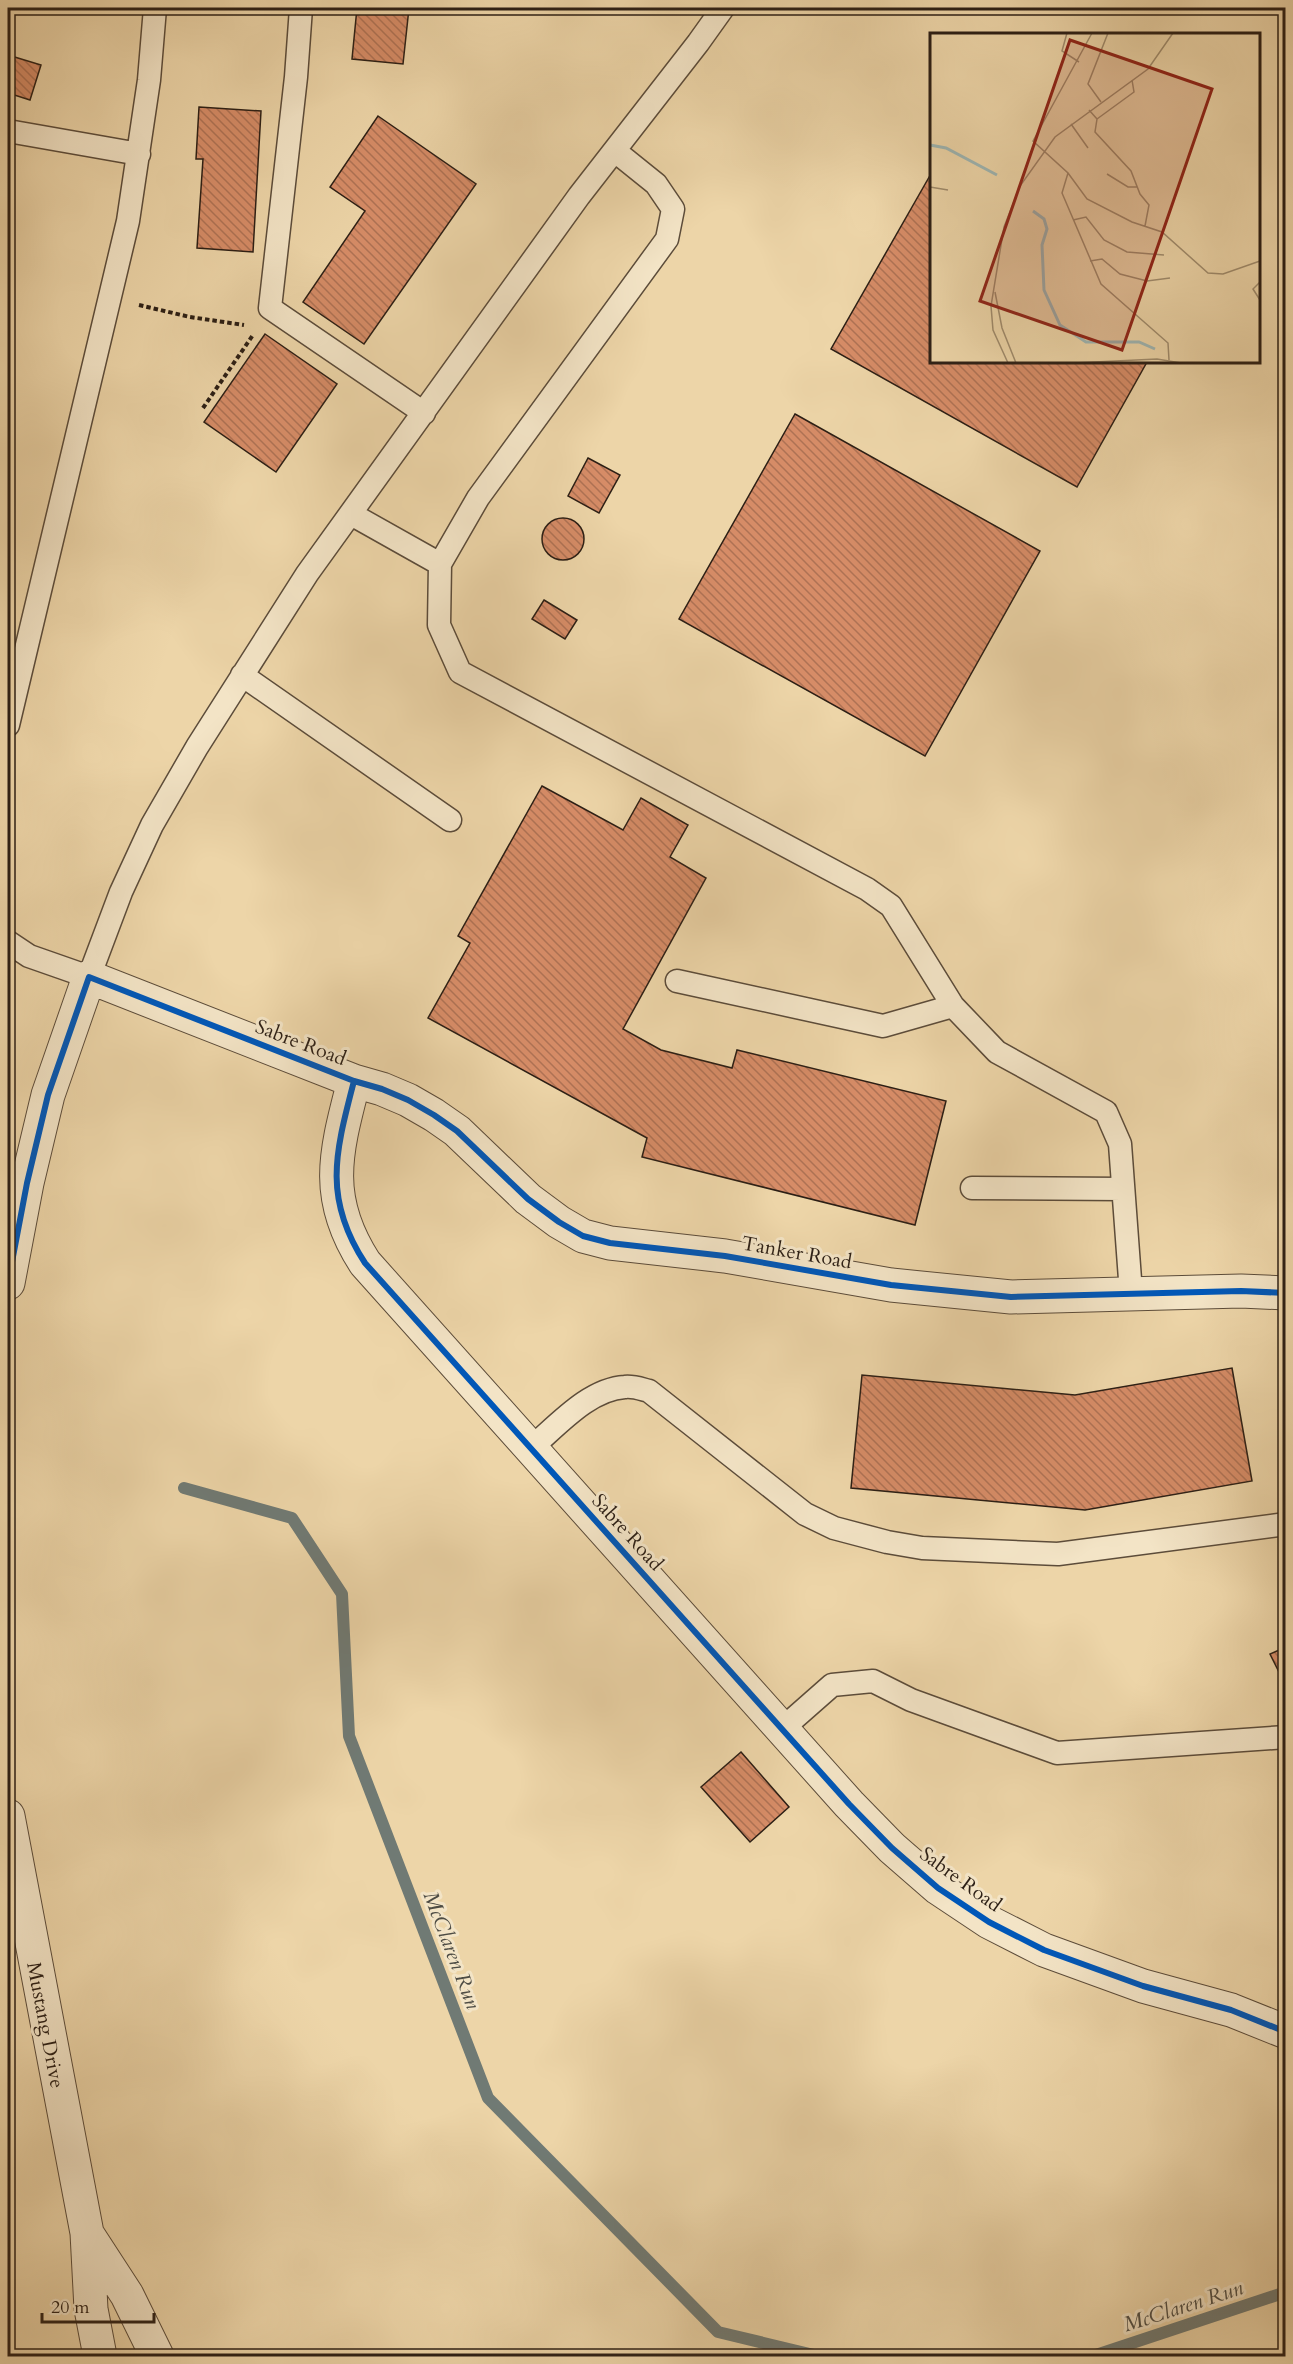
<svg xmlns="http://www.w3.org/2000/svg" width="1293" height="2364" font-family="Cardo,serif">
<defs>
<pattern id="building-back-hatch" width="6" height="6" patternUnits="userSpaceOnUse" patternTransform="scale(1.5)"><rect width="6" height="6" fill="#d68c67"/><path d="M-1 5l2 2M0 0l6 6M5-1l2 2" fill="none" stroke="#ae7254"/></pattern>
</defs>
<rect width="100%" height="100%" fill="#edd5a8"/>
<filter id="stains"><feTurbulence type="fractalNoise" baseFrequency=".00333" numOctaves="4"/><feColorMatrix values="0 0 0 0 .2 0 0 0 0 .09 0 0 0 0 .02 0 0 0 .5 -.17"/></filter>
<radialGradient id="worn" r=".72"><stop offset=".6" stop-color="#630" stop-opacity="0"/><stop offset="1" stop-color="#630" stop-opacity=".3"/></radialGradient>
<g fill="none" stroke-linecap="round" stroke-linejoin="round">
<path stroke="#707a74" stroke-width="12" d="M184,1488L292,1518L342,1594L349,1736L488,2098L718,2332L818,2356
M1093,2356L1286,2292"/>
</g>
<path fill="url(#building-back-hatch)" stroke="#2c1f15" stroke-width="1.5" d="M357,8H409L403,64L352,59Z
M8,55L41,65L30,100L8,93Z
M199,107L261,111L253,252L197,248L203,159H196Z
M378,116L476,184L364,344L303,302L365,211L330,187Z
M932,172V362H1147L1077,487L831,349Z
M265,334L337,384L276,472L204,422Z
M795,414L1040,551L925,756L679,619Z
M588,458L620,475L599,513L568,496Z
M542 539a21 21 0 1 1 42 0a21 21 0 1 1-42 0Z
M544,600L577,620L565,639L532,619Z
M542,786L623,830L641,798L688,825L670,857L706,878L623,1029L661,1050L732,1068L737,1050L946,1101L915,1225L642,1157L647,1138L428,1018L470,943L458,936Z
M1232,1368L1252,1481L1085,1510L851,1488L862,1375L1075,1395Z
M1286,1647V1672L1280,1674L1270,1654Z
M741,1752L789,1807L750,1842L701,1787Z"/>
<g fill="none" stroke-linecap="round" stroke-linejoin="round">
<defs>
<path id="service" d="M301,8L296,77L270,308L424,413
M8,131L139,154
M351,514L440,564L439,625L460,672L867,889L891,906L953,1006L997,1052L1106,1112L1120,1144L1131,1293
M440,564L478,498L667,239L673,209L656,184L615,151
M242,675L450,820
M8,725L128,221L149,80L155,8
M8,942L29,956L89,977L121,892L152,825L197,747L307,574L579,196L698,43L723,8
M677,981L883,1026L953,1006
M972,1188L1123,1189
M531,1448C558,1425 589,1389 625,1387C633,1386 641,1389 649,1391L805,1514L834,1528L887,1542L922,1548L1058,1554L1286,1524
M782,1729L832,1685L873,1681L911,1700L1057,1753L1286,1737"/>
<path id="minor" d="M354,1081L382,1089L408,1100L434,1115L457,1131L528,1199L559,1222L583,1236L610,1243L725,1256L891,1285L1011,1297L1241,1291L1286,1293
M8,1283L27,1183L48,1095L89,977L354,1081C336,1151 322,1197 365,1263L849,1804L892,1848L938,1888L989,1922L1044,1950L1143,1986L1231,2010L1286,2032
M8,1816L87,2233L91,2309L100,2356
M88,2235L127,2295L157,2356"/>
</defs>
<use href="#service" stroke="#5c4c3a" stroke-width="25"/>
<use href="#minor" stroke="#5c4c3a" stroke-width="35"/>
<path stroke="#2c1f15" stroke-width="4" stroke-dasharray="4.5 3" stroke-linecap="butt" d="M139,305L190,317L244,325
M203,408L253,335"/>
<use href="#service" stroke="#f3e4c6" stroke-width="22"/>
<use href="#minor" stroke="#f3e4c6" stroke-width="33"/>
<defs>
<path id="cycleway" d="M354,1081L382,1089L408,1100L434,1115L457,1131L528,1199L559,1222L583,1236L610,1243L725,1256L891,1285L1011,1297L1241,1291L1286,1293
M8,1283L27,1183L48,1095L89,977L354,1081C336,1151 322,1197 365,1263L849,1804L892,1848L938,1888L989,1922L1044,1950L1143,1986L1231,2010L1286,2032"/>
</defs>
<use href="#cycleway" stroke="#f3e4c6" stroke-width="10"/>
<use href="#cycleway" stroke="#0057b8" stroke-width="6"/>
</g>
<g text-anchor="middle" stroke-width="6" stroke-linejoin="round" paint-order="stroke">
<g font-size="20" fill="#2c1f15" stroke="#f3e4c6">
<text transform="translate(301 1042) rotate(21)" y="7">Sabre Road</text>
<text transform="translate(797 1252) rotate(10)" y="7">Tanker Road</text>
<text transform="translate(628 1532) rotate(48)" y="7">Sabre Road</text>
<text transform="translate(961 1879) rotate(36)" y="7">Sabre Road</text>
<text transform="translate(46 2025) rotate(79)" y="7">Mustang Drive</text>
</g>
<g font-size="21" font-style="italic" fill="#4e4c44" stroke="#f3e4c6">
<text transform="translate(452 1950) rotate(69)" y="7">McClaren Run</text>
<text transform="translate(1183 2306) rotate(-18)" y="7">McClaren Run</text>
</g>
</g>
<g transform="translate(930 33)">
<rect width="330" height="330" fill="#edd5a8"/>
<path fill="none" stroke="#9eb6b3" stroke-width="3" d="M0,112L16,115L67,142M103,178L114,186L117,196L112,212L114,257L130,292L156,309H209L225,316"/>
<path fill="none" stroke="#a08c6d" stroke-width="1.5" d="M137,0L132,18L149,29M162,0L103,108L138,140L132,160L171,251L238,310L239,327M171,69L158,51L178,0M159,77L167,86L165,99L201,138L210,161L219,172L215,193M167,86L204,59L202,47M141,91L158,115M138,140L157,166L202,189L232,199L278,240L293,241L330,228M177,141L198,154H207M0,154L18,157M143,187L156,184L174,207L197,219L234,222M160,228L172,226L190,241L217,248L240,245M330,249L323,256L330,267M65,259L72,295L86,330M78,330L63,297L61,273L74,194L90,153L125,104L218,36L243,0M144,330L227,326L251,330"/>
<path fill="#8f2418" fill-opacity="0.15" stroke="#8f2418" stroke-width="3" d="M140,7L282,56L192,317L50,268Z"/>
<rect width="330" height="330" fill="none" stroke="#2c1f15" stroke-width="3"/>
</g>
<rect width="1293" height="2364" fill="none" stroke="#edd5a8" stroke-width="30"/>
<rect x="9" y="9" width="1275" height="2346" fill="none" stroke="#2c1f15" stroke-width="3"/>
<rect x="15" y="15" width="1263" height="2334" fill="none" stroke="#2c1f15" stroke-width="1.5"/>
<path d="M42 2313v9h112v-9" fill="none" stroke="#2c1f15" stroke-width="3"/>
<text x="51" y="2313" font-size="18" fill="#2c1f15" stroke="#f3e4c6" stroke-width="4.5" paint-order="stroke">20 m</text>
<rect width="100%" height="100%" filter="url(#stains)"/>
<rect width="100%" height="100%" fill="url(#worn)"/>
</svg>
